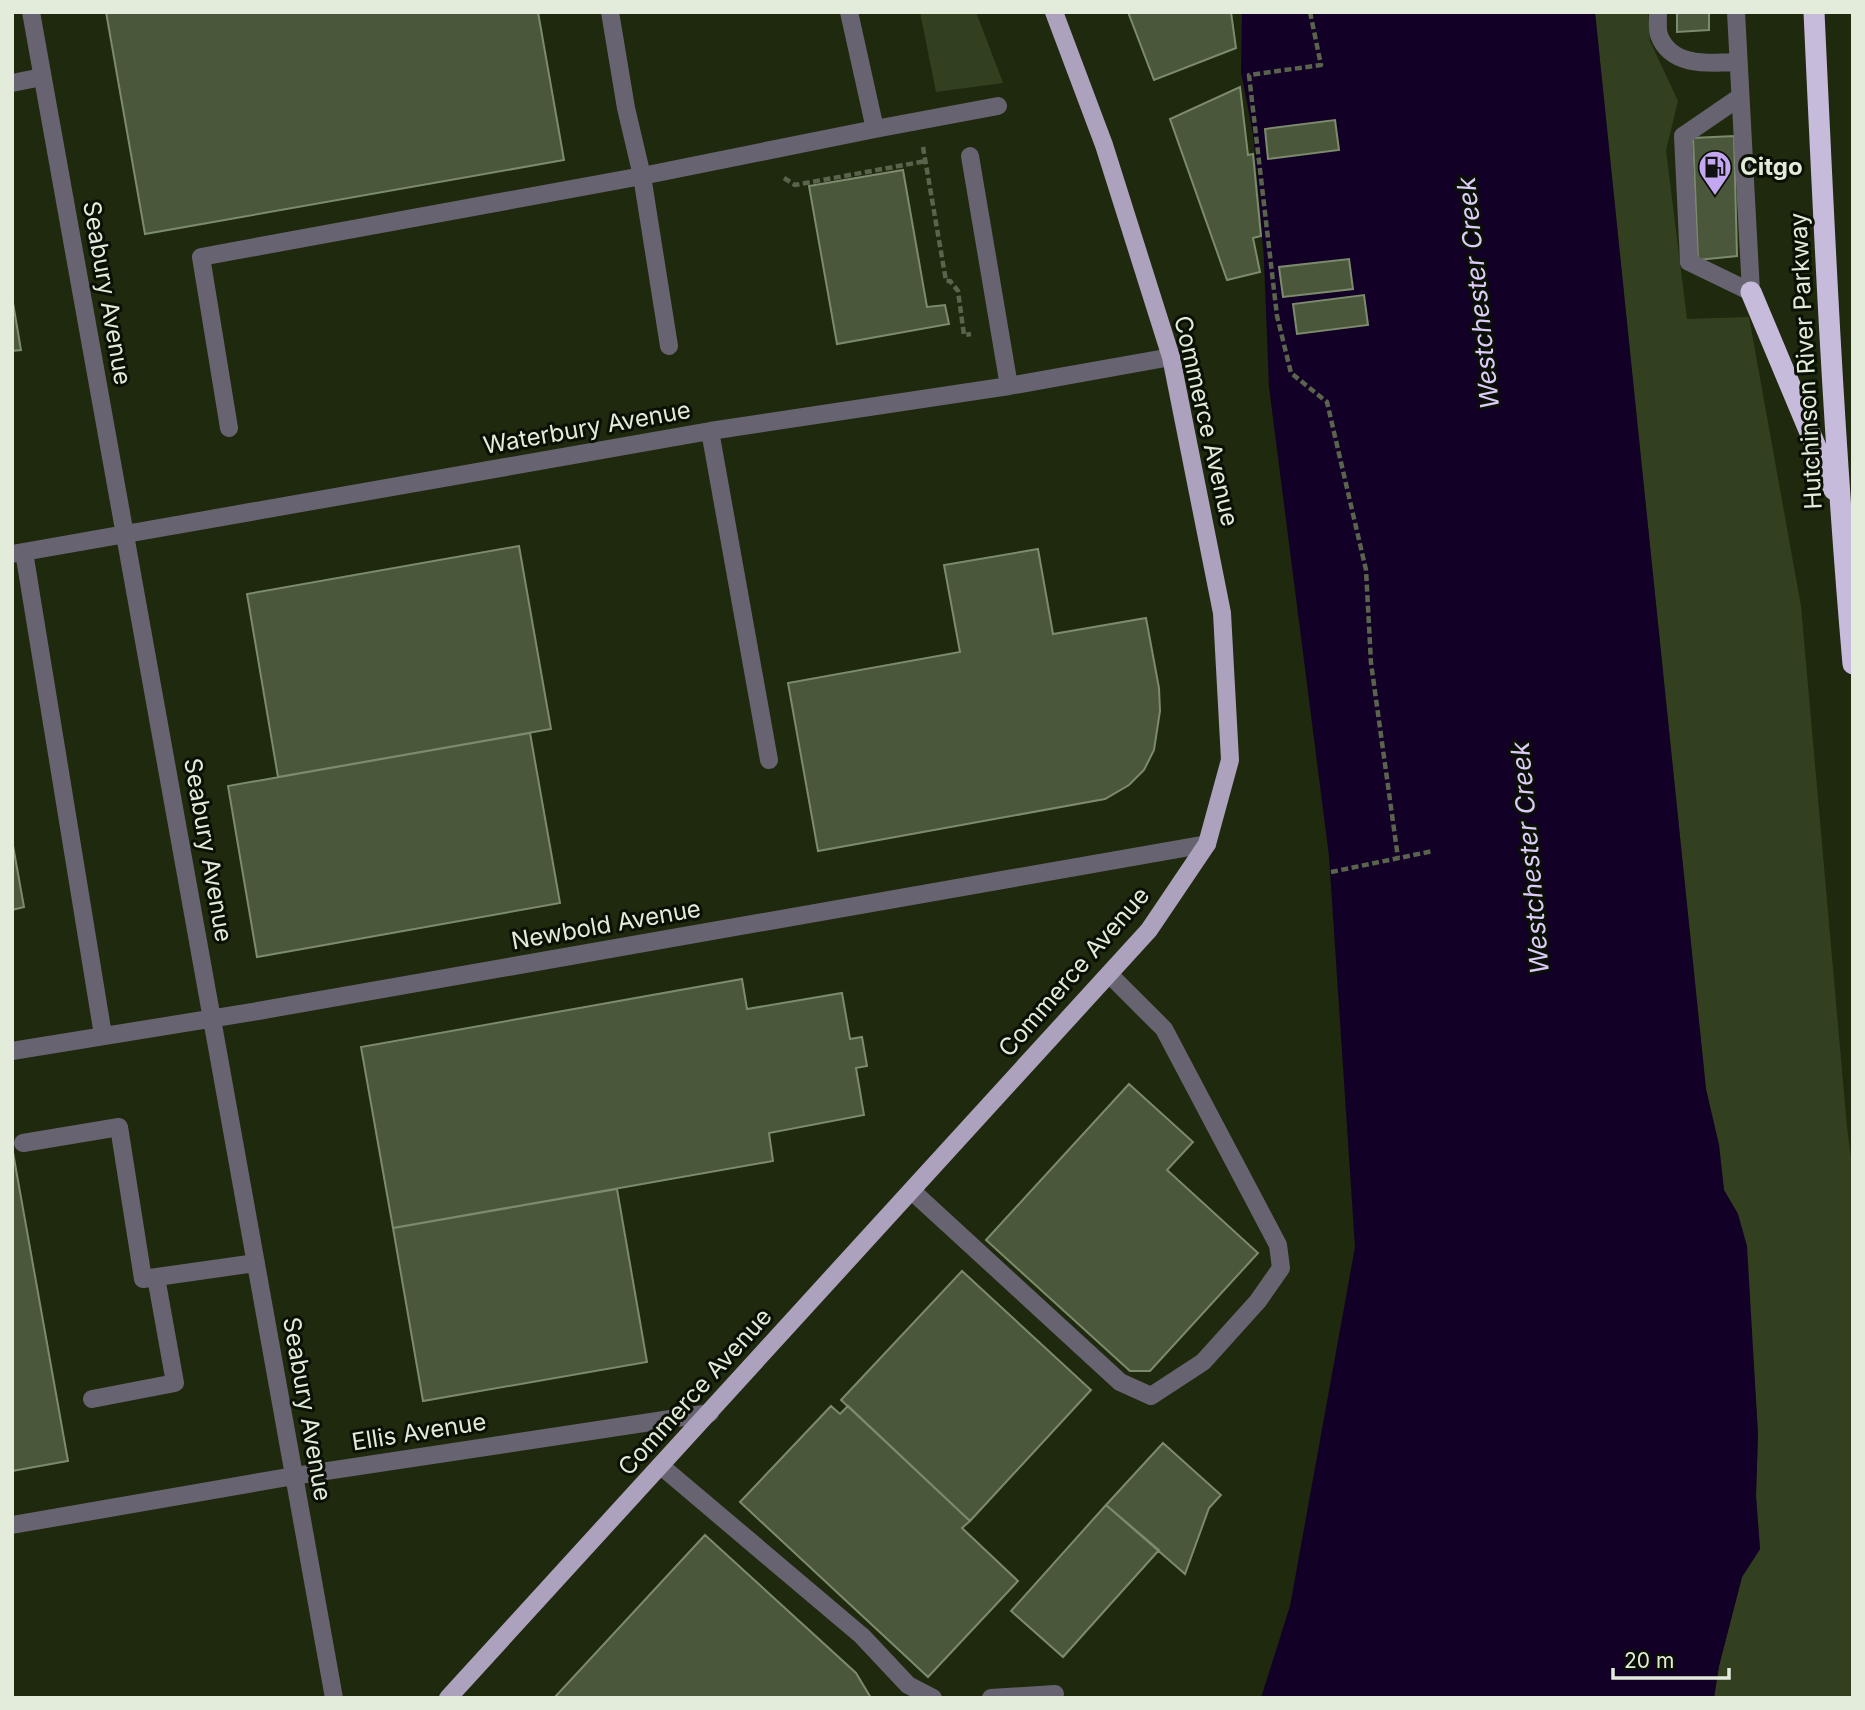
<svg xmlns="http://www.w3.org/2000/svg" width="1865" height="1710" font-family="Inter,sans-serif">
<rect width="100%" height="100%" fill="#1e290e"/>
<path fill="#324020" d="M920,12H976L1003,83L936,92Z
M1595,12H1648L1650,41L1678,101L1666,150L1687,319L1749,317L1801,606L1847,1127L1853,1172V1698H1714L1719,1666L1742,1577L1760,1549L1756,1496L1758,1434L1753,1359L1738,1214L1724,1190L1719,1145L1706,1089Z"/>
<path fill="#120026" d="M1242,12H1595L1706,1089L1719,1145L1724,1190L1738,1214L1747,1246L1758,1434L1756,1496L1760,1549L1742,1577L1719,1666L1714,1698H1261L1290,1606L1355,1247L1329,856L1269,387L1264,260L1259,198L1253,134L1241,72Z"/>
<path fill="#4a573b" stroke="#7c8b6c" stroke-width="2" d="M106,12H538L564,160L145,234Z
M1128,12H1231L1236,48L1154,80Z
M1677,12H1709V30L1677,32Z
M1240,87L1248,155L1253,154L1261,236L1253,238L1260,272L1227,280L1170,119Z
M1335,120L1339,150L1268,159L1265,129Z
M1734,136L1737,256L1698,260L1693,138Z
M903,170L927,307L945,305L949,324L837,344L809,186Z
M1349,259L1353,289L1283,297L1279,267Z
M1364,295L1368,325L1297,334L1293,304Z
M12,297L21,350L12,351Z
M519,546L551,729L278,777L247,594Z
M1038,549L1053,634L1146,618L1159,688L1160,711L1154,750L1144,770L1129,785L1105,799L818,851L788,683L960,652L944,565Z
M530,733L560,903L257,957L228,786Z
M12,840L24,907L12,910Z
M742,979L747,1009L842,993L850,1039L862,1037L867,1066L856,1068L864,1115L769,1133L773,1161L393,1228L361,1047Z
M1129,1084L1193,1142L1167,1170L1258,1253L1150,1371H1130L986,1240Z
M12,1147L68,1461L12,1471Z
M617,1189L647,1362L423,1401L393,1228Z
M962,1271L1091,1390L970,1521L841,1400Z
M831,1406L840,1414L848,1406L970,1521L962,1528L1018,1581L928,1677L740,1502Z
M1163,1443L1221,1495L1209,1508L1185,1574L1106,1505Z
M1106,1505L1159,1550L1063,1657L1011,1611Z
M705,1535L856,1673L871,1698H554Z"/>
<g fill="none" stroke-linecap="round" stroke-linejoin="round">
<path stroke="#5a644d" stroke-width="4.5" stroke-dasharray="7 3.5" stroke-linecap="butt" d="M1310,12L1321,65L1249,75L1277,316L1291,373L1327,402L1366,570L1371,663L1398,858
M923,147L946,281H950L958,291L964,335L971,334
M784,178L795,185L926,161
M1331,872L1433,851"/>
<path stroke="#686370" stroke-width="18" d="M31,12L334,1698
M610,12L626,108L642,176L669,346
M849,12L875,129L998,106
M1658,12C1658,19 1657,29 1659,35C1671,68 1711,63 1738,62
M1736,12L1751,292L1689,262L1683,136L1740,97
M12,83L42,77
M970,156L1009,386
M229,428L201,257L642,176L875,129
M710,431L769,760
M24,552L103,1035
M12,554L710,431L1009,386L1171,357
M12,1051L258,1011L1207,844
M23,1143L119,1127L143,1279L256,1263
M912,1191L1120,1382L1151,1396L1203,1362L1258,1301L1281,1268L1278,1245L1164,1029L1109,974
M92,1399L175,1383L156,1277
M661,1466L862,1636L908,1685L933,1698
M12,1525L294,1476L710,1413
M991,1698L1055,1694"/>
<path stroke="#aca2bd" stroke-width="18" d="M448,1698L1149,930L1207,844L1230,760L1222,613L1171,357L1104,145L1054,12"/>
<path stroke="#c7bbdc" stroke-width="21" d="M1814,12C1824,230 1834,447 1853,664
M1751,292L1834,490"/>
</g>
<defs>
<symbol id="fuel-pin" viewBox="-11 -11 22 30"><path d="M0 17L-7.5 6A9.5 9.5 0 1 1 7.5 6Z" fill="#c4a7f1" stroke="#0b1005"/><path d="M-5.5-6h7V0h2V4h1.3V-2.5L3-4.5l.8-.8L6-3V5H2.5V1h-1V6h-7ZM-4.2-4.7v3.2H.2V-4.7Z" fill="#111"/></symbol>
</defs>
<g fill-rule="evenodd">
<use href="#fuel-pin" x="1696" y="148" width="38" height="52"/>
</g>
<g text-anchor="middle" stroke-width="6" stroke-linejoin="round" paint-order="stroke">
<g font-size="24" font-weight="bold" fill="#e3ebdb" stroke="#0b1005" text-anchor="start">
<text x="1740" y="175">Citgo</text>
</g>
<g font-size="24" fill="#e3ebdb" stroke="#0b1005">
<text transform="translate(107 293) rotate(80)" y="8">Seabury Avenue</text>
<text transform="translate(1806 361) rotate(-93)" y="8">Hutchinson River Parkway</text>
<text transform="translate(1206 421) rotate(77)" y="8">Commerce Avenue</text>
<text transform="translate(587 428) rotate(-10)" y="8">Waterbury Avenue</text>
<text transform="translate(208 850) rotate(80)" y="8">Seabury Avenue</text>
<text transform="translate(606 925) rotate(-10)" y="8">Newbold Avenue</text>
<text transform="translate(1074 972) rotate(-49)" y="8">Commerce Avenue</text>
<text transform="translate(695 1392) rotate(-48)" y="8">Commerce Avenue</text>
<text transform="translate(307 1409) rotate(80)" y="8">Seabury Avenue</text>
<text transform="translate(419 1432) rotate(-9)" y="8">Ellis Avenue</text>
</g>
<g font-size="26" font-style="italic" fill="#dccbf9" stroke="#0b1005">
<text transform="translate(1478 293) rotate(-96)" y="9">Westchester Creek</text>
<text transform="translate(1530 858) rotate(-95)" y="9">Westchester Creek</text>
</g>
</g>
<rect width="1865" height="1710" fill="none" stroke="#e3ebdb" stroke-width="28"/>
<path d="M1613 1668v10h116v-10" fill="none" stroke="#e3ebdb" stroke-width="3.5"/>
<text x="1624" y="1668" font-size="21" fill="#e3ebdb" stroke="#0b1005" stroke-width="5" paint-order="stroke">20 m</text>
</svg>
